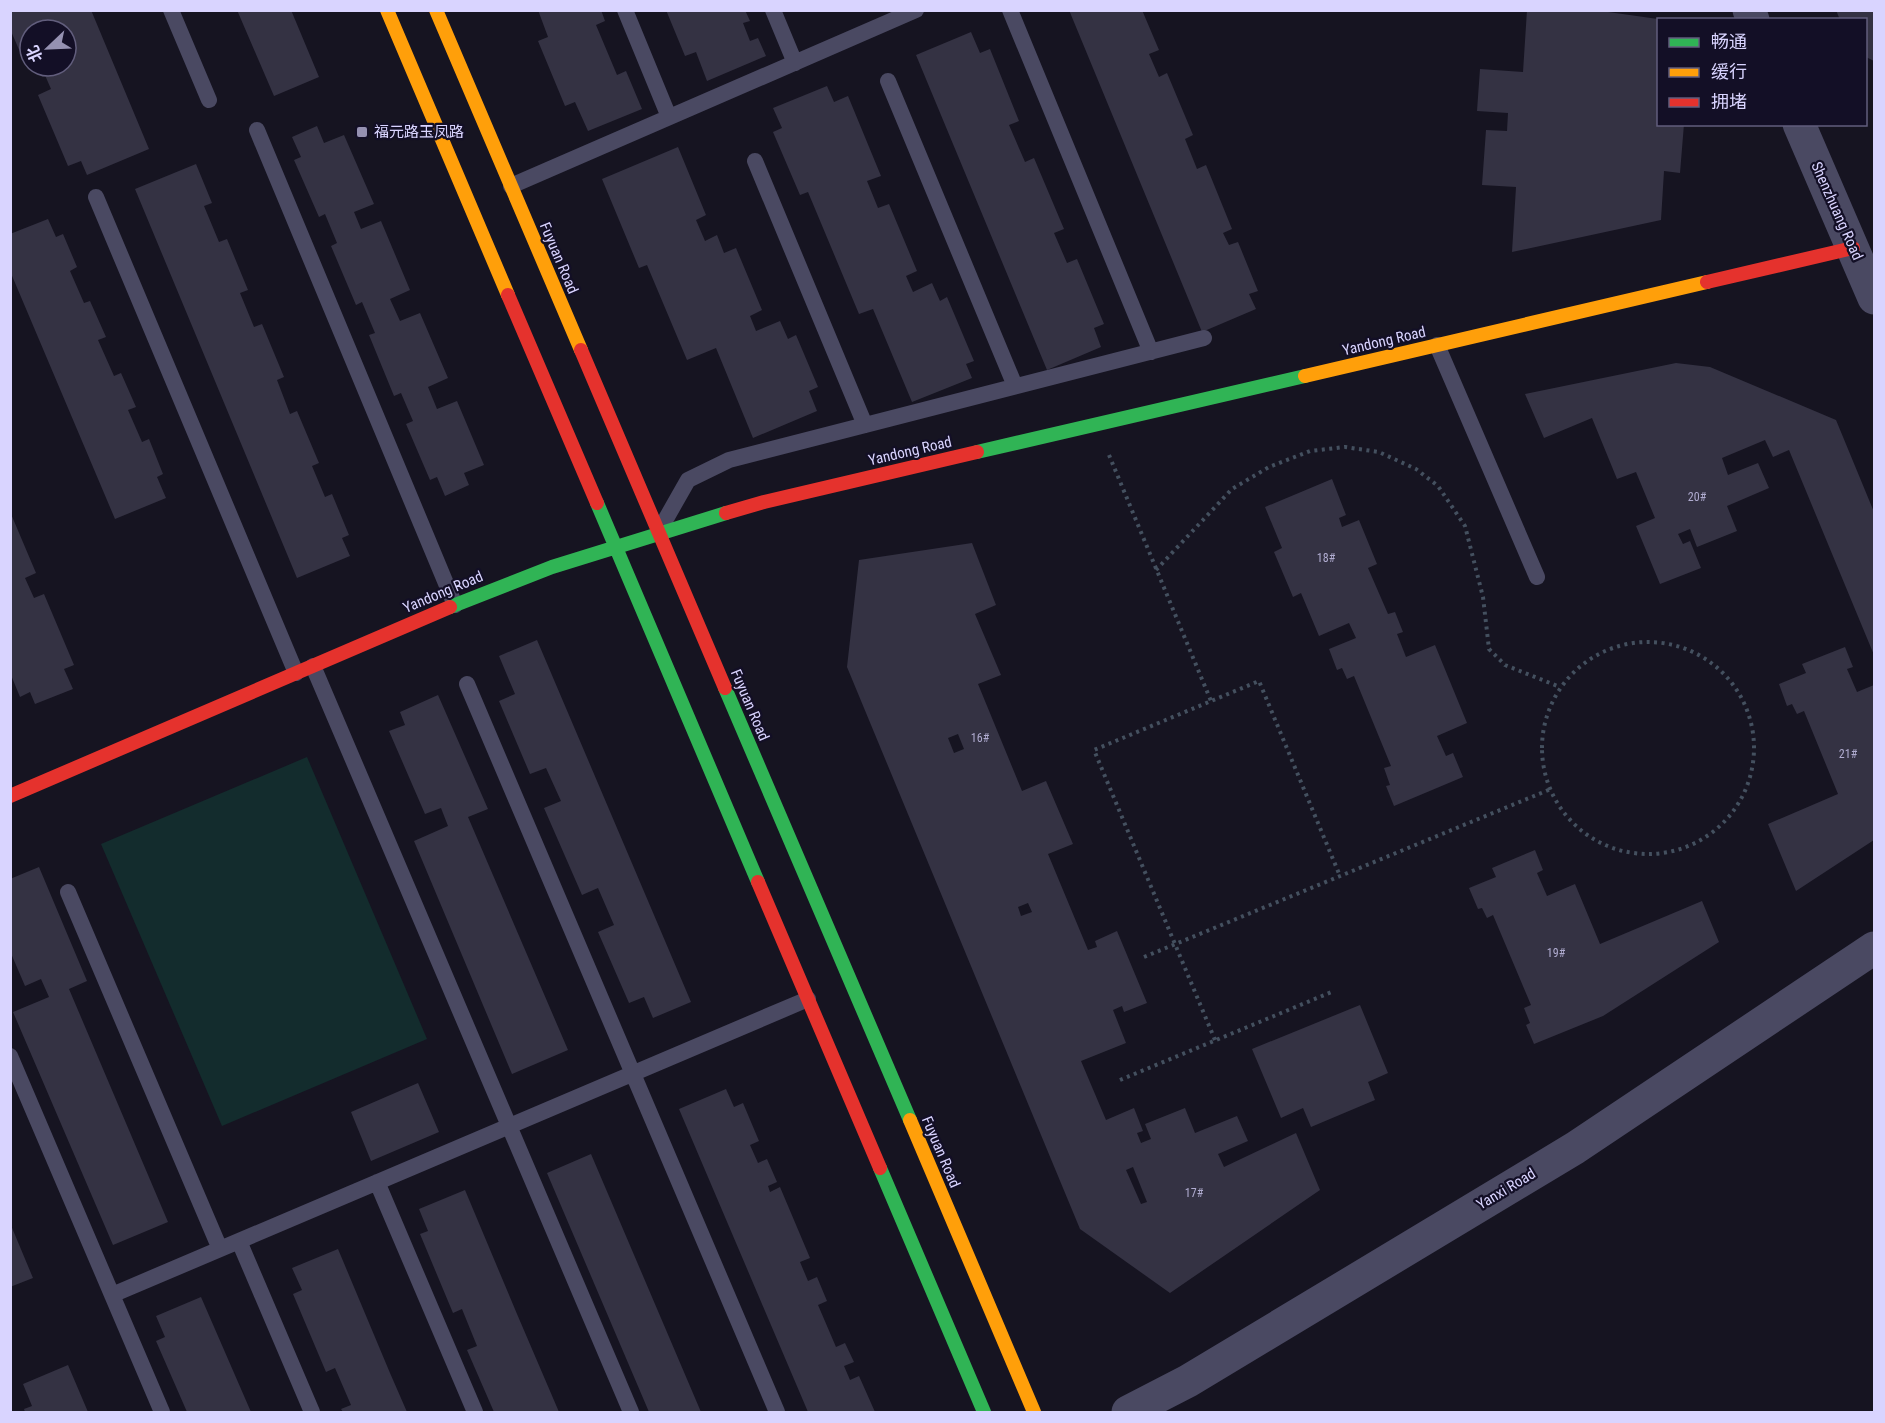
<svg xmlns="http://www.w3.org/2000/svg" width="1885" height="1423" font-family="'Roboto Condensed','Noto Sans SC',sans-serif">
<rect width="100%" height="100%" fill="#161421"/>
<path fill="#132c2d" d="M307,757L427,1039L222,1126L101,844Z"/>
<path fill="#343243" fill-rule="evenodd" d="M10,10H91L149,149L87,175L81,161L68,166L38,95L51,89L41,66H66V30H30V59L24,61L10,29Z
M237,10H291L319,77L274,96Z
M538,10H601L605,21L596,25L617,75L626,71L642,109L588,131L575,102L565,106L538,41L548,37Z
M666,10H745L750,21L743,23L750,41L758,38L766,56L707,81L696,52L685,56Z
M1069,10H1142L1159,50L1149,54L1159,77L1167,73L1193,135L1185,139L1197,169L1206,165L1232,229L1223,233L1229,245L1238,242L1258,291L1249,294L1256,309L1202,332Z
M1527,10H1594L1658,19V124H1684L1680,173L1664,171L1661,220L1512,252L1516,187L1482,185L1486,130L1507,131L1508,113L1477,111L1480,69L1523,72Z
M1836,10H1874V61L1866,57V20H1840Z
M971,32L980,53L990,49L1019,121L1009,125L1025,162L1034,158L1064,229L1054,233L1067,263L1077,259L1104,324L1094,328L1101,347L1047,370L916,55Z
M827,86L834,102L848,96L881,176L867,181L878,208L889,204L917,271L906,276L913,292L932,283L940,301L947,297L974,361L966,364L972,378L912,402L873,309L859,314L808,192L800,195L773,132L782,128L773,108Z
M317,126L324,143L344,135L374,204L354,212L361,229L381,221L410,290L390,299L400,321L420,313L448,378L428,387L437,409L457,401L484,465L464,473L469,485L445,496L437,477L430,480L406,424L413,421L401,393L394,396L369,335L375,333L362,302L356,305L331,246L337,243L325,214L319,217L294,160L301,157L292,137Z
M678,147L706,215L696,220L705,241L717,235L724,253L736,248L762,310L750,316L756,331L780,321L788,339L796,335L818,387L809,391L817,411L753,438L716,348L687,360L647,265L639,268L602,179Z
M196,164L212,203L204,206L219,242L227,239L248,290L240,293L254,327L262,324L284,377L277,380L290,414L297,411L319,463L312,466L325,497L332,494L349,535L342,538L350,556L297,578L135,189Z
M48,219L56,237L63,234L77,267L70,271L84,303L90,301L106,337L98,340L114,376L121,373L136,407L128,410L142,442L149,439L163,474L157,477L166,498L115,519L10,271V234Z
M1676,363L1710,367L1836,420L1874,512V655L1789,450L1773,457L1765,440L1722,458L1728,475L1758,463L1769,488L1727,506L1737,531L1697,547L1690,529L1678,534L1683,544L1690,541L1701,568L1660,584L1636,526L1655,518L1636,472L1617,479L1592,418L1544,438L1525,394Z
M1332,479L1346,515L1339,518L1342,527L1359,520L1377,564L1368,568L1388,614L1395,612L1403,632L1397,634L1406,657L1435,645L1467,723L1437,736L1446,756L1453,753L1463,777L1394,806L1386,786L1390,785L1384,768L1391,766L1354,676L1347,679L1342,668L1337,670L1329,649L1356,638L1349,623L1319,636L1301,593L1293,597L1274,552L1282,548L1265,507Z
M11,514L36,573L25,578L34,598L44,594L74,665L64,669L73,689L35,704L30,692L20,697L11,675Z
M972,543L996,605L975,614L1001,675L978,684L1022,791L1046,781L1073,844L1048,854L1088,950L1097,947L1095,941L1117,931L1147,1003L1124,1012L1122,1006L1113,1010L1126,1043L1081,1061L1106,1120L1134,1108L1143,1131L1137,1133L1141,1143L1151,1139L1145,1124L1185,1108L1195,1133L1237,1116L1248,1141L1218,1154L1224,1167L1296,1133L1320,1190L1170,1293L1080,1229L847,667L859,560ZM958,734L964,749L954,753L948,738ZM1028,903L1032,912L1021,916L1018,907ZM1133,1167L1147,1202L1141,1204L1126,1170Z
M537,640L691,1002L653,1018L644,997L629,1003L598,932L614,925L598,888L582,895L544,808L561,801L546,768L530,774L499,701L515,694L499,656Z
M1845,647L1853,667L1847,669L1857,692L1874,685V840L1796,891L1768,824L1838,794L1804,711L1797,714L1792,704L1787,706L1779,684L1806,673L1802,664Z
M438,695L488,809L468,817L568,1050L512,1074L414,841L448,826L441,808L425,814L389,731L405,725L400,712Z
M1535,850L1543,870L1537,873L1547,896L1575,884L1600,944L1702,901L1719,942L1603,1016L1534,1044L1526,1025L1530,1023L1524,1008L1531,1005L1493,915L1487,918L1482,908L1478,909L1469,888L1496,877L1492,868Z
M39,867L87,981L69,989L168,1222L113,1245L13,1012L49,997L41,979L25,986L10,951V879Z
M1360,1005L1388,1073L1368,1082L1375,1100L1311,1127L1303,1108L1281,1118L1252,1049Z
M418,1083L439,1132L371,1161L351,1112Z
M726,1089L734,1107L743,1103L759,1141L750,1145L758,1163L767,1159L777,1182L768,1186L770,1192L780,1187L810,1258L800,1262L808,1281L817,1277L827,1301L818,1305L836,1347L845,1343L854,1362L844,1366L850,1380L859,1376L875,1412H808L679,1109Z
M591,1154L701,1412H649L547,1173Z
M465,1190L517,1314L559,1412H494L467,1350L477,1346L462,1309L453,1313L420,1234L428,1231L419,1209Z
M10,1223L33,1278L10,1287Z
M338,1249L390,1373L407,1412H343L341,1409L351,1405L335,1368L326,1372L293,1294L302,1290L292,1268Z
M201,1297L251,1412H187L156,1341L165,1337L156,1316Z
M68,1365L88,1412H25L24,1409L32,1406L23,1384Z"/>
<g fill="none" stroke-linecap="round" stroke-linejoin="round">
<path stroke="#44505f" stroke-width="4" stroke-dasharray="3 4.5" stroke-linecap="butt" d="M1109,455L1211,701
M1156,570L1232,489L1269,467L1310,451L1345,447L1379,452L1416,469L1438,486L1465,526L1483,597L1489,649L1505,665L1560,687
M1542 748a106 106 0 1 1 212 0a106 106 0 1 1-212 0Z
M1144,957L1551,789
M1215,1040L1094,750L1259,681L1340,876
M1120,1080L1334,991"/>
<path stroke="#4a4962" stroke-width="16" d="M171,10L209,100
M625,10L669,117
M773,10L795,63
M1010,10L1151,352
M888,81L1015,386
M257,130L455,605
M755,161L865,425
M511,186L916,10
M96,197L296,673
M1437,345L1537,577
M659,531L688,480L729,460L1204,338
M313,666L631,1412
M467,684L777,1412
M68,892L220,1249
M10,1056L162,1412
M377,1182L475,1412
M239,1241L312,1412
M112,1295L808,999"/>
<path stroke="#4a4962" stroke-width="33" d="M1749,10L1753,20
M1799,124L1874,298
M1128,1412L1188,1381L1575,1148L1874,948"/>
<path stroke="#30b455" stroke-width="14" d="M977,452L1305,376
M597,503L758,882
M450,607L552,567L726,513
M725,688L910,1120
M880,1168L984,1412"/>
<path stroke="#ff9f0a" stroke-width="14" d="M387,10L508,295
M436,10L581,350
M1305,376L1707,282
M910,1120L1034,1412"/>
<path stroke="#e5322d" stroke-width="14" d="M1707,282L1853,248
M508,295L597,503
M581,350L725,688
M726,513L764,502L977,452
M10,796L450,607
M758,882L880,1168"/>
</g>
<rect fill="#9591b1" stroke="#130f26" stroke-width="2" x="356" y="126" width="12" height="12" rx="3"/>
<g text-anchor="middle" stroke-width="4.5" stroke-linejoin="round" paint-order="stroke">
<g font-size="12" fill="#b0acd0">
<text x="1697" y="501">20#</text>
<text x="1326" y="562">18#</text>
<text x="980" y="742">16#</text>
<text x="1848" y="758">21#</text>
<text x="1556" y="957">19#</text>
<text x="1194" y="1197">17#</text>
</g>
<g font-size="15" fill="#d9d4ff" stroke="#130f26" text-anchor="start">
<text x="374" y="137">福元路玉凤路</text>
</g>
<g font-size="15" fill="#d9d4ff" stroke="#130f26">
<text transform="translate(1837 211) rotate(66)" y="5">Shenzhuang Road</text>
<text transform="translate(559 258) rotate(67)" y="5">Fuyuan Road</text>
<text transform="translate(1384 341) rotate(-13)" y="5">Yandong Road</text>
<text transform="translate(910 451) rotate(-13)" y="5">Yandong Road</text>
<text transform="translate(443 592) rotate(-23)" y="5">Yandong Road</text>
<text transform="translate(750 705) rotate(67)" y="5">Fuyuan Road</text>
<text transform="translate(941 1152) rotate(67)" y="5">Fuyuan Road</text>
<text transform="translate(1506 1189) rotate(-31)" y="5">Yanxi Road</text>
</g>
</g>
<rect width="1885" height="1423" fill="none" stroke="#d9d4ff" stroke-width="24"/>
<rect x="1657" y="18" width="210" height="108" fill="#130f26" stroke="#625e7d" stroke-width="1.5"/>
<rect x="1669" y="38" width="30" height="9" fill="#30b455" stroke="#625e7d" stroke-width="1.5"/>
<text x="1711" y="48" font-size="18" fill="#d9d4ff">畅通</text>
<rect x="1669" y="68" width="30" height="9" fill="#ff9f0a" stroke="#625e7d" stroke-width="1.5"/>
<text x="1711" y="78" font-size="18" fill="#d9d4ff">缓行</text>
<rect x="1669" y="98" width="30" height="9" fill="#e5322d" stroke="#625e7d" stroke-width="1.5"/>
<text x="1711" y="108" font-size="18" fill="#d9d4ff">拥堵</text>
<g transform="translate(48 48) rotate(247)"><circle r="28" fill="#130f26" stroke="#625e7d" stroke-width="1.5"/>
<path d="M0-4.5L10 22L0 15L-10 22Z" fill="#9591b1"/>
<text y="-9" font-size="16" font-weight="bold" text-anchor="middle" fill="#d9d4ff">北</text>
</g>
</svg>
